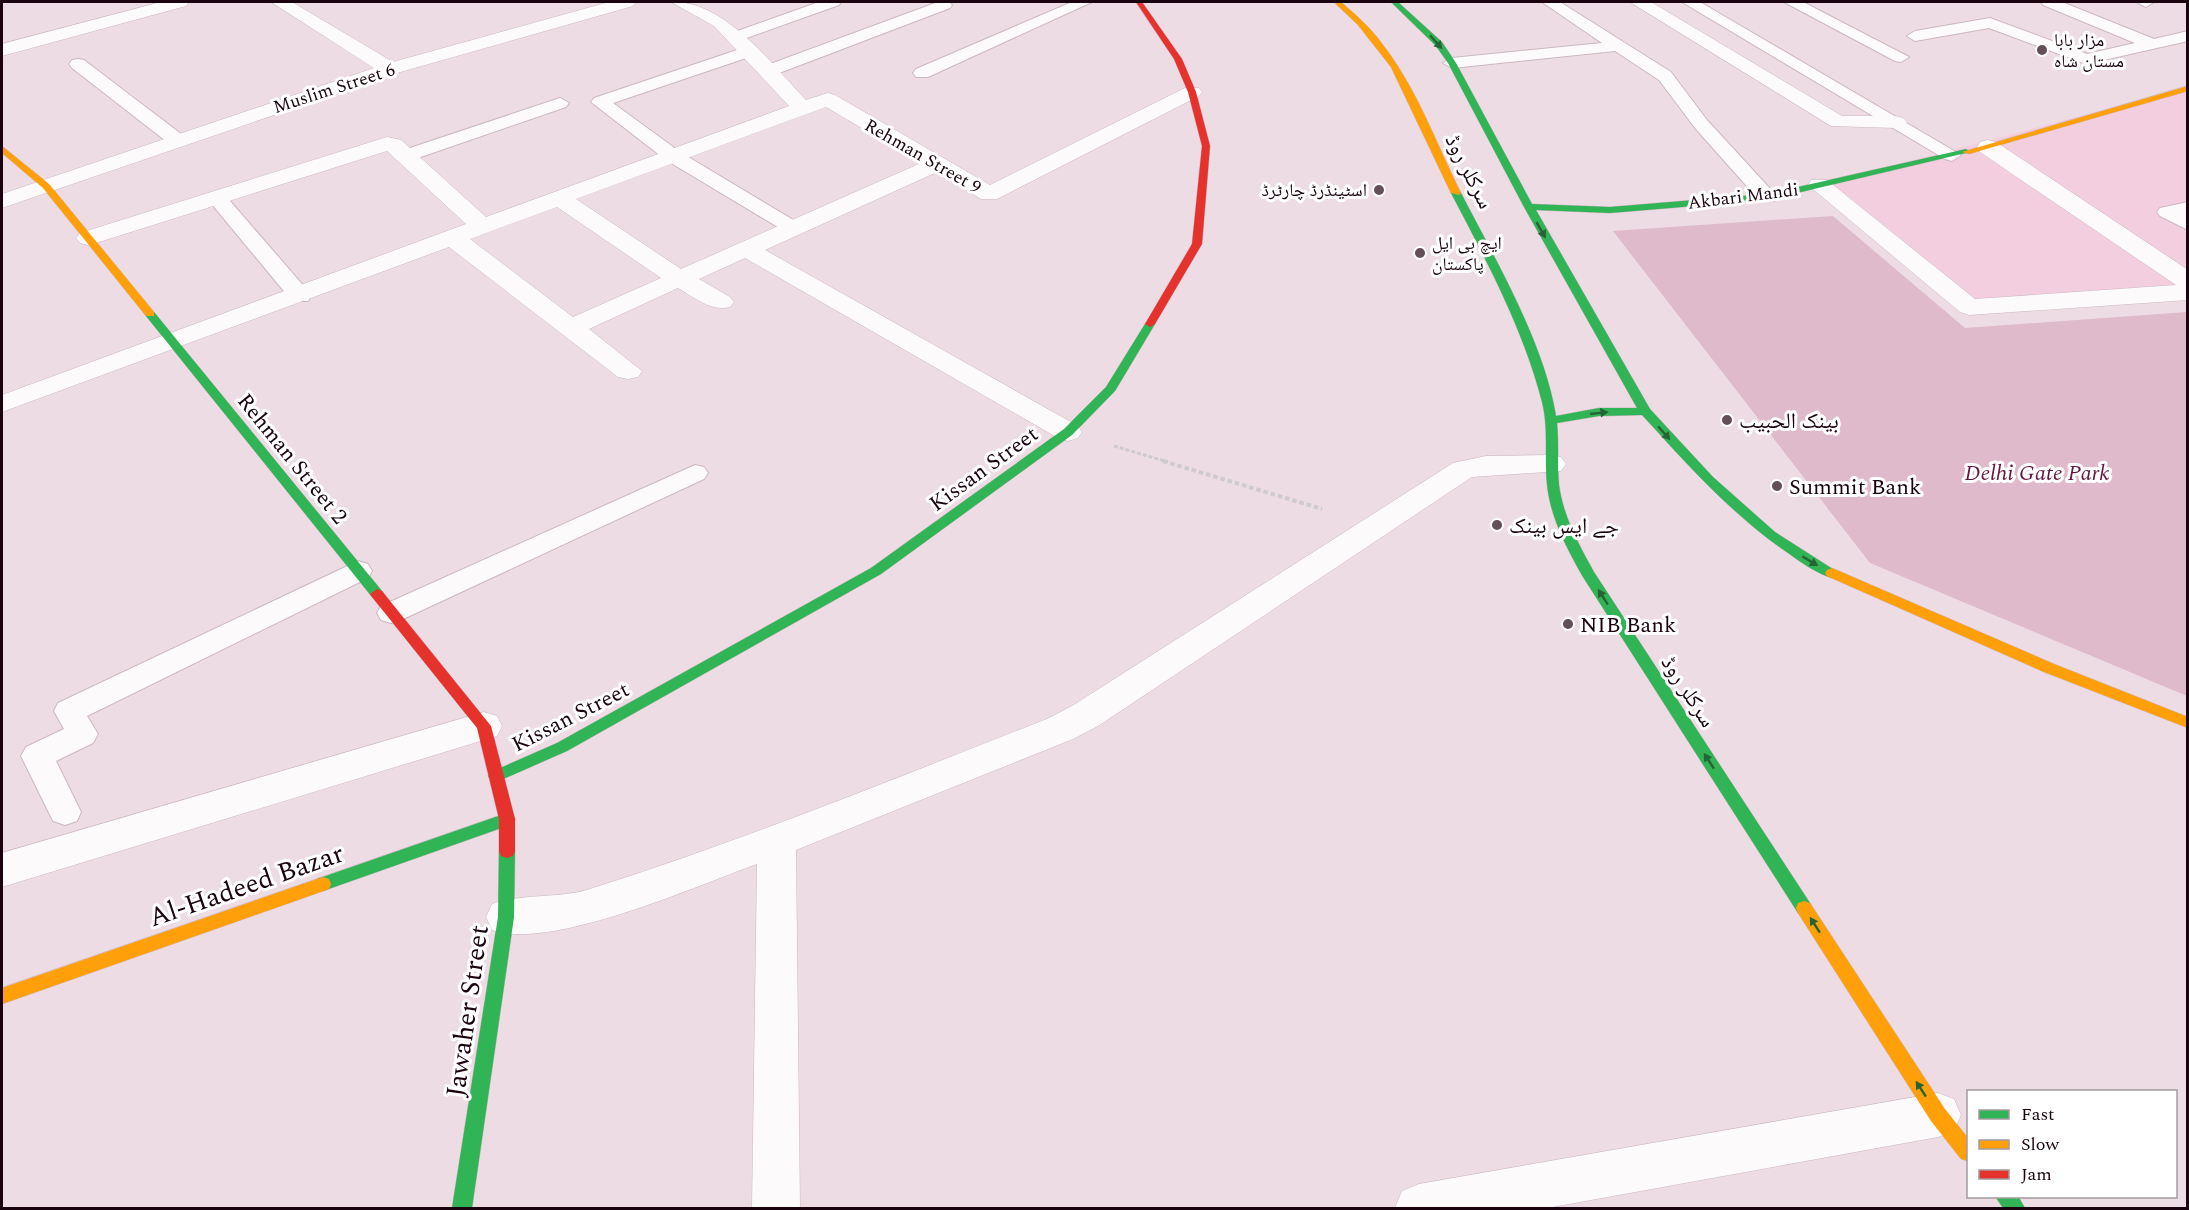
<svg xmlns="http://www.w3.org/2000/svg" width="2189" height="1210" font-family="Spectral,'Noto Naskh Arabic',serif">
<rect width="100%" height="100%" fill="#eddce4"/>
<path fill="#f3cedf" d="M2187,88V292L1969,307L1819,185Z"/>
<path fill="#debacb" d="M1833,216L1965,328L2187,312V696L1870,563L1613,231Z"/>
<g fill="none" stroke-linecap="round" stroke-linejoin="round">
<defs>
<path id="lane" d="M819,2H841L839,5L741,40H729L727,37L729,34Z
M938,2H949L952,5L950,8L774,75L768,76L759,71L762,67Z
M1072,2H1092L928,77H916L913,73L916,69Z
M1542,2H1560L1671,72L1707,120L1774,193L1777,197L1774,201H1760L1695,128L1659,80L1615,51L1452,68L1443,63L1452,58L1602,43Z
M1682,2H1700L1961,155L1952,161L1945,159Z
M1784,2H1803L1909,57L1901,62L1895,61Z
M2041,2H2062L2154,39L2188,31V41L2086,64L1989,28L1915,41L1907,36L1915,31L1990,18L2087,54L2135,43L2043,5Z
M2136,2H2154L2146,7Z
M749,46L757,51L755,55L613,103L680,152L800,224L803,228L800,232H786L666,160L591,102L594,98Z
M78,59L84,60L185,137L187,141L185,145H171L72,68L69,64L72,60Z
M560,98L569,103L566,107L412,160L405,162L396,156L398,152Z
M217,192L224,194L308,291L311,296L308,301H292L210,202L207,198L210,194Z
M2188,202V230L2160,216L2157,212L2160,208Z
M695,465L704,467L708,473L704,479L401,620L391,623L381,620L377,613L381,606Z
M358,561L368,564L372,571L368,578L87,716L98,734L93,743L56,761L81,812L77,821L65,825L53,821L21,756L26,747L64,729L54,711L58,703Z"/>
<path id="street" d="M161,2H189L186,6L2,56V44Z
M271,2H292L393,62L609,2H636L633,6L397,73L2,208V194L374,68Z
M671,2C725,0 771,64 806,100L828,93L835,95L990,185L1185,88H1199L1202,92L1199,96L997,199H981L937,172L765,250L1078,426L1082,432L1078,438L1068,441L1058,438L745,258L699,279L730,297L734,302L730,307C711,312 694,297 678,288L589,329L642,371L638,377L628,379L618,377L449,247L2,412V395L466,224L387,151L96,243L88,245L80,243L76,238L80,233L387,137L401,140L486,217L789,106L714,26ZM826,107L921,163L681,269L576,199ZM557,207L661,278L573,317L470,239Z
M1630,2H1651L1842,116H1896L1903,118L1907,122L1903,126L1896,128L1831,126Z
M1988,140L1996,142L2188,270V300L1969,315L1960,312L1808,185L1811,180H1827L1975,299L2176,285L1980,152L1977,147L1980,142Z
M1551,455L1561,457L1566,464L1561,471L1472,477L1098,726L1073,739L796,850L800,1208H752L757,864C696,886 550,951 492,930L486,917L492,904C523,893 559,899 590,889C745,840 896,778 1047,719L1072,706L1453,463L1486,456Z
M484,712L497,716L502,726L497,736L2,887V853Z
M1938,1093L1954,1099L1961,1115L1954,1131L1938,1137L1547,1208H1395L1402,1191L1419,1184Z"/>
<path id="fast" d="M1391,2H1398L1442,42L1456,63L1532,204L1610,207L1767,194L1966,149L1970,152L1767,200L1610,213L1536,210L1650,409L1713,477L1775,532L1839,573L1832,578C1816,573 1802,563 1788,553C1732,515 1687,464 1642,415L1599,416L1557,423C1559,443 1557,464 1559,485C1563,516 1579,545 1594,572L1810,903L1812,908L1810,913L1804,915L1798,913L1583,577C1567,549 1550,517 1547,484C1544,457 1549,429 1542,402C1523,328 1486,260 1451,193L1453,191L1461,193C1495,259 1544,342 1556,416L1599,408H1637L1524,207L1448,63L1436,46Z
M150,311L154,312L382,591L384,594L382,597H372L146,316L145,314Z
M1150,321L1155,324L1115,391L1072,435L881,574L567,751L501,780L496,782L491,780L488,776L491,772L557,743L871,568L1064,429L1106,387L1145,324Z
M507,813L513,814L515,819L513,824L323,891L317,889L315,884L317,879Z
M507,844L513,846L515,851L514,917L472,1208H452L498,917L499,851L501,846Z
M1995,1196H2018L2025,1208H2003Z"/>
<path id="slow" d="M1334,2H1341C1356,15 1371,28 1383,45C1417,89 1436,143 1461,193L1459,195L1451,193L1391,67L1358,25Z
M2188,86V91L1969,154L1962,152Z
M2,146L49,184L154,312V316H146L43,188L2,153Z
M1832,568L2054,664L2188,717V728L2044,672L1827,576L1825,573L1827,570Z
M323,877L329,879L331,884L329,889L2,1004V988Z
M1804,901L1810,903L1945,1109L1968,1138V1161L1961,1159L1931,1121L1798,913L1796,908L1798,903Z"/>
<path id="jam" d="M1136,2H1142L1182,59L1196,92L1210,146L1202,244L1155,324L1150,327L1145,324L1192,244L1202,146L1188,92L1174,59Z
M377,589L382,591L491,726L515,819V851L513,856L507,858L501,856L499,851V819L477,728L372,597L370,594Z"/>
</defs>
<use href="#lane" stroke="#cdb7c2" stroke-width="2"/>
<use href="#street" stroke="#cdb7c2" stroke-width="1"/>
<use href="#fast" stroke="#cdb7c2" stroke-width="1"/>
<use href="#slow" stroke="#cdb7c2" stroke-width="1"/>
<use href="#jam" stroke="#cdb7c2" stroke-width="1"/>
<path stroke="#cfcacc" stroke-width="3" stroke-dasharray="4 2" stroke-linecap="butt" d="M1114,446L1168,462"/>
<path stroke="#cfcacc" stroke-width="4" stroke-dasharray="4.5 3" stroke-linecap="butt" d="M1163,461L1322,509"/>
<use href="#lane" fill="#fcfafb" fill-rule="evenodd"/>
<use href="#street" fill="#fcfafb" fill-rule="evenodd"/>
<use href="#fast" fill="#30b455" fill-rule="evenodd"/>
<use href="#slow" fill="#ff9f0a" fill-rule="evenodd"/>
<use href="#jam" fill="#e5322d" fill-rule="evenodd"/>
</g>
<defs><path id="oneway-solid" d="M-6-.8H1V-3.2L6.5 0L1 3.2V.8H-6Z" transform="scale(1.5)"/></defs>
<g fill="#266435">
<use href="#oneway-solid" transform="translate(1436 42) rotate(48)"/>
<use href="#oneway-solid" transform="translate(1541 230) rotate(60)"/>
<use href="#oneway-solid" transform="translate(1599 413) rotate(-6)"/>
<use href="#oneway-solid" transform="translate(1664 433) rotate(49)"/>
<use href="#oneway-solid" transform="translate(1810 561) rotate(31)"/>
<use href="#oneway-solid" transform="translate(1603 597) rotate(-123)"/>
<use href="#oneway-solid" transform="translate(1709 761) rotate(-123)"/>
<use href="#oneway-solid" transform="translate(1815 925) rotate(-123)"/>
<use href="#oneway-solid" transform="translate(1921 1089) rotate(-123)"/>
</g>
<g fill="#644e59" stroke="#fff" stroke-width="2">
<circle cx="2042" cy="50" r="6"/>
<circle cx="1379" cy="190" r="6"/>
<circle cx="1420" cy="253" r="6"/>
<circle cx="1727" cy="420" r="6"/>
<circle cx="1777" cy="486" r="6"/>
<circle cx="1497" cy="525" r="6"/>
<circle cx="1568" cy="624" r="6"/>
</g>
<g text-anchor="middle" stroke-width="6" stroke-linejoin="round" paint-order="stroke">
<g font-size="18" fill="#1a020e" stroke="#fff" text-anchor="start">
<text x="2054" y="46">مزار بابا<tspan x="2054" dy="21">مستان شاہ</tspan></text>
<text x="1367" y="196" text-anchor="end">اسٹینڈرڈ چارٹرڈ</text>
<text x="1432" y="249">ایچ بی ایل<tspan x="1432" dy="21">پاکستان</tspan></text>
</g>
<g font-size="18" fill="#1a020e" stroke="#fff">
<text transform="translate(334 88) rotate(-18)" y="6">Muslim Street 6</text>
<text transform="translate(923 156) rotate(30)" y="6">Rehman Street 9</text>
<text transform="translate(1743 196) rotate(-7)" y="6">Akbari Mandi</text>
</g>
<g font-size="22" fill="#1a020e" stroke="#fff">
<text transform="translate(1470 171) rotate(63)" y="8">سرکلر روڈ</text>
<text transform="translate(293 458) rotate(51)" y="8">Rehman Street 2</text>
<text transform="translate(983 468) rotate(-36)" y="8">Kissan Street</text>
<text transform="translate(1689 691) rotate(57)" y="8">سرکلر روڈ</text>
<text transform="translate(570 716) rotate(-27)" y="8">Kissan Street</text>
</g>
<g font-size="22" fill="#1a020e" stroke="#fff" text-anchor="start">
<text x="1739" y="428">بينک الحبيب</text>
<text x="1789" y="494">Summit Bank</text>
<text x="1509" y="533">جے ایس بینک</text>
<text x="1580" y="632">NIB Bank</text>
</g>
<g font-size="22" font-style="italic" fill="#641543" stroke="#fff">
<text x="2037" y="480">Delhi Gate Park</text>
</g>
<g font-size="27" fill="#1a020e" stroke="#fff">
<text transform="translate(246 885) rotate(-19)" y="9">Al-Hadeed Bazar</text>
<text transform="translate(467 1011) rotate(-82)" y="9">Jawaher Street</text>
</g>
</g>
<rect width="2189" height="1210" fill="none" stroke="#1a020e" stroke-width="6"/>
<rect x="1967" y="1090" width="210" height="108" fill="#ffffff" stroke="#a39a9f" stroke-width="1.5"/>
<rect x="1979" y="1110" width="30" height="9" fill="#30b455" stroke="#a39a9f" stroke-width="1.5"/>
<text x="2021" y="1120" font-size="18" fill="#1a020e">Fast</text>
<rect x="1979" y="1140" width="30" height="9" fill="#ff9f0a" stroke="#a39a9f" stroke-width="1.5"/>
<text x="2021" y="1150" font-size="18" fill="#1a020e">Slow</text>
<rect x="1979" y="1170" width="30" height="9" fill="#e5322d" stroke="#a39a9f" stroke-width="1.5"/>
<text x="2021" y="1180" font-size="18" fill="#1a020e">Jam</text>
</svg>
